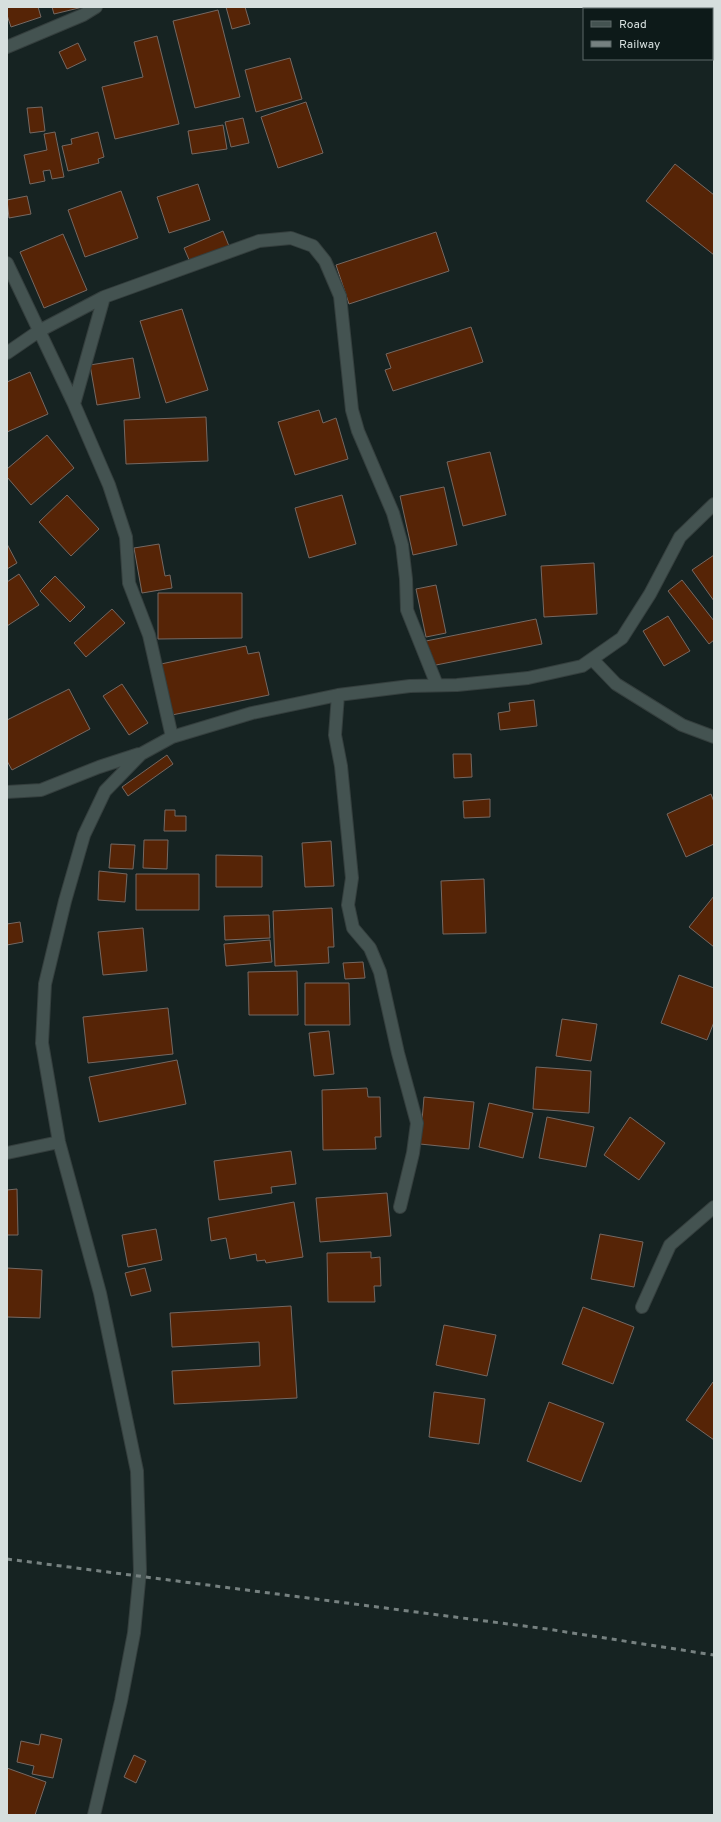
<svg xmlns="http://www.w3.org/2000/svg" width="721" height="1822" font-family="Overpass,sans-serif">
<rect width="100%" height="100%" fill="#162322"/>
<path fill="#562406" stroke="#756862" d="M7,7H38L41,17L11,27L7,15Z
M52,7H83L54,14Z
M226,7H245L250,24L232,29Z
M218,10L240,97L195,108L173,21Z
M157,36L179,124L115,139L102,87L143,77L134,42Z
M78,43L86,60L67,69L59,52Z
M290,58L302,99L256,112L245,70Z
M306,102L323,153L278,168L261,117Z
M42,107L45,131L30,133L27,108Z
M243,118L249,143L231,147L225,122Z
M223,125L227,149L192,154L188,131Z
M55,132L64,177L52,179L50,170L43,171L45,181L30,184L24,155L47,150L44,134Z
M98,132L104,157L98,159L99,163L68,171L62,146L72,144L71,139Z
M675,164L714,195V255L646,201Z
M198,184L210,220L169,233L157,197Z
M121,191L138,238L85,257L68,210Z
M27,196L31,214L9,218L7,200Z
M223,231L229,246L190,262L184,248Z
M436,232L449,271L349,304L336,265Z
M63,234L87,290L44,308L20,252Z
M182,309L208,390L166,403L140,321Z
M471,327L483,362L393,391L385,370L391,368L386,354Z
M133,358L140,398L97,405L90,365Z
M30,372L48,414L7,432V382Z
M319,410L323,423L336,418L348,459L295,475L278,422Z
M206,417L208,461L126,464L124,420Z
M47,435L74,468L31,505L7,477V469Z
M490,452L506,515L463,526L447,462Z
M444,487L457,545L413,555L400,496Z
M67,495L99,529L71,556L39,522Z
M342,495L356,544L309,558L295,508Z
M7,544L17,563L7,569Z
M159,544L165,576L170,575L172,588L142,593L134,548Z
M714,555V601L692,570Z
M594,563L597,614L544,617L541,566Z
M19,574L39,605L7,626V582Z
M55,576L85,607L70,622L40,591Z
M682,580L714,621V640L709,644L668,591Z
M436,585L446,633L426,637L416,589Z
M158,593H242V638L158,639Z
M112,609L125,623L86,657L74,643Z
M668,616L690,651L664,666L643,631Z
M536,619L542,644L431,666L426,641Z
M246,646L248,654L259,652L269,695L172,715L161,664Z
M122,684L148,723L129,735L103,696Z
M69,689L90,729L12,770L7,761V720Z
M534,700L537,726L500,730L498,713L510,711L509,703Z
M453,754H471L472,777L454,778Z
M167,755L173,764L128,796L122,787Z
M711,794L714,802V844L686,857L667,814Z
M490,799V817L464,818L463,801Z
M165,810H175V816H186V831H164Z
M144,840H168L167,869L143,868Z
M331,841L334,886L305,887L302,843Z
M111,844L135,845L133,869L109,868Z
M216,855L262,856V887H216Z
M99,871L127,874L125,902L98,900Z
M136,874H199V910H136Z
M484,879L486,933L443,934L441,881Z
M714,896V947L689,927Z
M332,908L334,947H328L329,963L275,966L273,911Z
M269,915L270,938L225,940L224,916Z
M20,922L23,942L7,945V924Z
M143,928L147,971L103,975L98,932Z
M270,940L272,962L226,966L224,944Z
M363,962L365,978L345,979L343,963Z
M297,971L298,1015H249L248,972Z
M679,975L714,988V1022L707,1040L661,1023Z
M305,983H349L350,1025H305Z
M168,1008L173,1054L88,1063L83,1017Z
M562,1019L597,1024L591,1061L556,1056Z
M329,1031L334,1074L314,1076L309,1033Z
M177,1060L186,1104L99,1122L89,1077Z
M536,1067L591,1071L589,1113L533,1109Z
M367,1088L368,1097H380L381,1137H375L376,1149L323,1150L322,1090Z
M424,1097L474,1102L469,1149L420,1144Z
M489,1103L533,1113L523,1158L479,1147Z
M547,1117L594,1127L586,1167L539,1158Z
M630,1117L665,1143L639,1180L604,1155Z
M291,1151L296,1184L271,1187L272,1193L219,1200L214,1161Z
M17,1189L18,1235H7V1190Z
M387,1193L391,1236L320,1242L316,1198Z
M294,1202L303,1257L266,1263L265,1260L257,1261L256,1254L230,1259L226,1238L211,1241L208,1218Z
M156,1229L162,1260L128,1267L122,1235Z
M600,1234L643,1242L634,1287L591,1279Z
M371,1252V1258L380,1257L381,1286H374L375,1302H328L327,1253Z
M7,1268L42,1270L40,1318L7,1317Z
M145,1268L151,1291L131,1296L125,1273Z
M291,1306L297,1398L174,1404L172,1371L260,1366L259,1342L172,1347L170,1313Z
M583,1307L634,1327L613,1384L562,1364Z
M444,1325L496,1335L487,1376L436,1365Z
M713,1382L714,1383V1440L686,1420Z
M434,1392L485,1399L479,1444L429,1437Z
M549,1402L604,1423L581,1482L527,1461Z
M41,1734L62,1739L53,1778L32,1774L34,1766L17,1762L21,1741L39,1745Z
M134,1755L146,1761L136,1783L124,1777Z
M7,1768L46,1782L35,1815H7Z"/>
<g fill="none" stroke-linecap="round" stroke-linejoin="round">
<defs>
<path id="minor" d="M7,47L83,15L96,7
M7,263L74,404L109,485L126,537L129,583L149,635L172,737
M7,353L39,331L104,297L259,241L291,238L313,246L325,261L340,296L352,410L358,431L393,513L402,545L406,579L407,610L437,685
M74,404L104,297
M592,659L616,684L682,725L714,737
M338,695L335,735L341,766L352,878L348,905L353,928L370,948L380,972L398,1053L417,1123L413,1153L400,1207
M7,792L41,790L99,767L139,754
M7,1153L59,1142
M642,1307L670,1245L714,1207
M94,1815L121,1701L134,1633L140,1571L137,1471L100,1293L59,1142L42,1043L45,984L65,901L84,835L105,791L141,754L172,737L252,713L338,695L410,686L457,685L528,678L582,666L622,638L650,594L680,537L714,504"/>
</defs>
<use href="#minor" stroke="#353f3e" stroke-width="14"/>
<use href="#minor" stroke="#445351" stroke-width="12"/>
<path stroke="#768180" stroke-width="3" stroke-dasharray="5 5" stroke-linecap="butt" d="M7,1559L547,1629L714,1655"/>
</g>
<rect width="721" height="1822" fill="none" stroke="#d6dfde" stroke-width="16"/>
<rect x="583" y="8" width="130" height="52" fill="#0d1a19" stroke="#5d6968"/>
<rect x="591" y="21" width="20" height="6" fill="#445351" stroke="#5d6968"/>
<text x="619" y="28" font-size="12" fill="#d6dfde">Road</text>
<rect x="591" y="41" width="20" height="6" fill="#768180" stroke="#5d6968"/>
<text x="619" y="48" font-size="12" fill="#d6dfde">Railway</text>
</svg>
